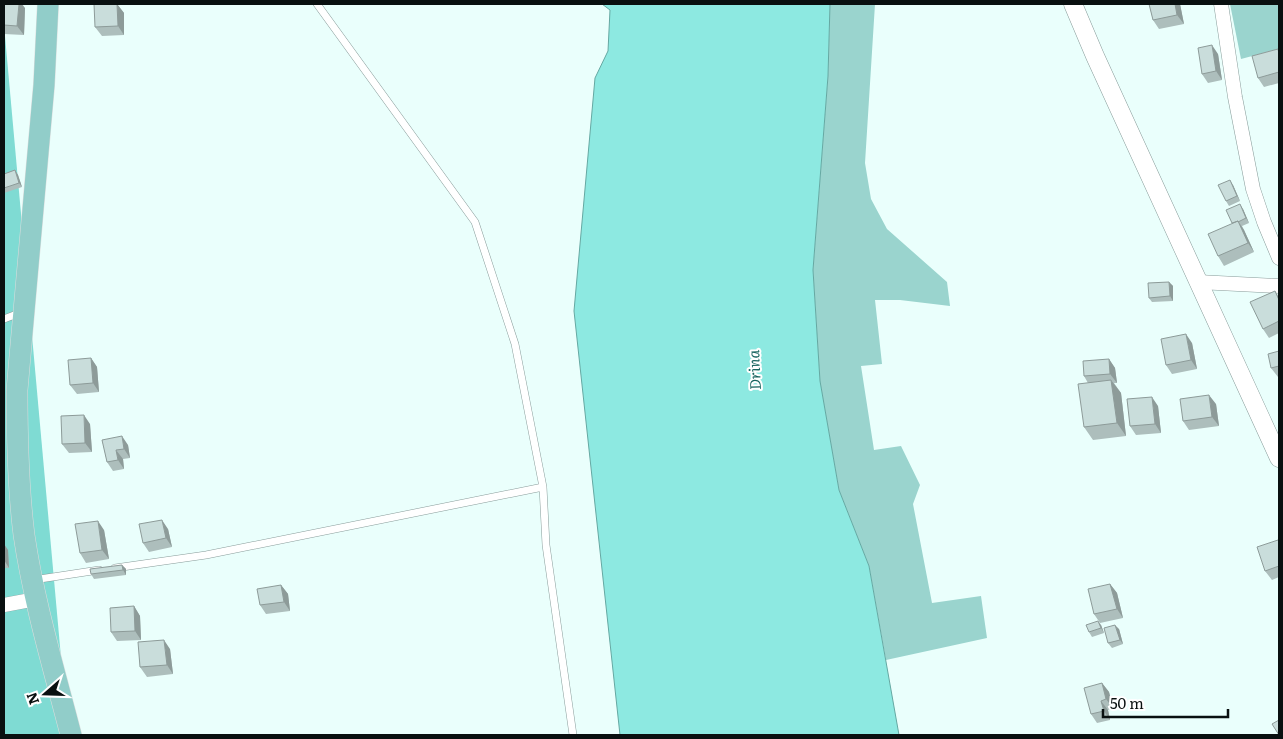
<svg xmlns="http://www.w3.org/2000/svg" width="1283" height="739" font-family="Literata,serif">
<rect width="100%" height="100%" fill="#eafffc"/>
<path fill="#9ad4ce" d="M830,4H875L865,163L871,199L887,229L947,282L950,306L900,300H875L882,364L861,366L874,450L901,446L920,485L913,504L932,603L981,596L987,638L886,660L869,566L839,490L820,382L813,270L828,76Z
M1230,4H1279V49L1241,59Z"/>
<path fill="#7fdbd3" d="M4,25L68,735H4Z"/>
<path fill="#8de9e1" stroke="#65a8a2" d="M602,4H830L828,76L813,270L820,381L839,490L869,566L899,735H620L574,311L595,78L608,51L610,10Z"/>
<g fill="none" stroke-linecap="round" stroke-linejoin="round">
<defs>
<path id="service" d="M317,4L475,222L515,344L543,487L546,545L573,735
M4,319L22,312
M115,568L206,555L543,487
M33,580L99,570"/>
<path id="minor" d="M1221,4L1235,97L1253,189L1264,222L1279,258
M1198,282L1279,286
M4,605L36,599"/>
<path id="tertiary" d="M1073,4L1095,56L1279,458"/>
<path id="primary" d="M48,4L44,85L17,390C17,438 18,487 24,535C34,603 54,669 71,735"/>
</defs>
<use href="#service" stroke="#889c9a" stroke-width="8"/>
<use href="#minor" stroke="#889c9a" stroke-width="15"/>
<use href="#tertiary" stroke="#889c9a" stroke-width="19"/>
<use href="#primary" stroke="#dddede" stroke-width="22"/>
<use href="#service" stroke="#fff" stroke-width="7"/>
<use href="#minor" stroke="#fff" stroke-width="14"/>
<use href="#tertiary" stroke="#fff" stroke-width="18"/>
<use href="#primary" stroke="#91cdc9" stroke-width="21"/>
</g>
<path fill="#adbebc" d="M4,4L25,8L24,35L4,34Z
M117,4L124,13V35L102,36L95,27Z
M1149,4H1180L1184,24L1159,29L1153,20Z
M1279,51V83L1264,87L1258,78Z
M1218,54L1222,80L1208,83L1202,74Z
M15,170L18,175L22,187L4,193V174Z
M1233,185L1240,201L1229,206L1226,201Z
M1243,209L1249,223L1242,226L1244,230L1254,252L1224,266L1218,256L1232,223Z
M1169,282L1173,286V301L1152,302L1149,298Z
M1275,291L1279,297V333L1269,338L1263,329Z
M1192,343L1197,369L1172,374L1166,365Z
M1279,351V376L1278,377L1271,368Z
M91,358L97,367L99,392L77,394L70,385Z
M1109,359L1115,368L1117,383H1114L1121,393L1126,436L1093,440L1084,427L1088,383L1084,376Z
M1216,404L1219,426L1189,430L1183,421Z
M1158,406L1161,433L1136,435L1130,426Z
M90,424L92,452L69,453L62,444Z
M102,440L128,445L130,458L123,459L124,469L113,471L107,462Z
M168,529L172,547L149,552L143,543Z
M104,530L109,559L86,563L80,553Z
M1279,541V577L1272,580L1265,571Z
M4,544L8,550L9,568H4Z
M122,565L126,569V575L94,579L91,574Z
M1110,584L1117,593L1123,618L1100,623L1094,614Z
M281,585L288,594L290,611L266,614L260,605Z
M134,606L140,616L141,640L117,641L111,632Z
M1101,625L1104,633L1092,637L1089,632Z
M1119,629L1123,644L1112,648L1108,643Z
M170,649L173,674L147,677L140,667Z
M1102,683L1109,692L1113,708L1108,710L1110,720L1097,723L1091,714Z"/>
<path fill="#8d9b99" d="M19,4H22L25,8L24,35L17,26Z
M117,4L124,13V35L118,26Z
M1175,4H1180L1184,24L1177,15Z
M1212,45L1218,54L1222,80L1216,71Z
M15,170L18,175L22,187L19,183Z
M1230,180L1233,185L1240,201L1237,196Z
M1240,204L1243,209L1249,223L1246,218Z
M1238,221L1244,230L1254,252L1248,243Z
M1169,282L1173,286V301L1170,296Z
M1186,334L1192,343L1197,369L1191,360Z
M91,358L97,367L99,392L93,383Z
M1109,359L1115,368L1117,383L1110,374Z
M1111,380L1121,393L1126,436L1117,423Z
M1209,395L1216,404L1219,426L1212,417Z
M1152,397L1158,406L1161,433L1155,424Z
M84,415L90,424L92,452L85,443Z
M122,436L128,445L130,458L124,449Z
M116,450L123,459L124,469L118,460Z
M162,520L168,529L172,547L166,538Z
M98,521L104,530L109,559L102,550Z
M4,544L8,550L9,568L4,560Z
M122,565L126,569V575L123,570Z
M1110,584L1117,593L1123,618L1117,609Z
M281,585L288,594L290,611L284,602Z
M134,606L140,616L141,640L135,631Z
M1098,621L1101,625L1104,633L1101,628Z
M1115,625L1119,629L1123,644L1120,640Z
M164,640L170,649L173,674L167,665Z
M1102,683L1109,692L1113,708L1106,699Z
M1101,701L1108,710L1110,720L1104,711Z"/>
<path fill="#c9dddb" stroke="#8d9b99" d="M4,4H19L17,26L4,25Z
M94,4H117L118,26L95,27Z
M1149,4H1175L1177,15L1153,20Z
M1212,45L1216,71L1202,74L1198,48Z
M1278,49L1279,54V72L1258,78L1252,56Z
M15,170L19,183L4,188V174Z
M1230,180L1237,196L1226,201L1218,185Z
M1240,204L1246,218L1238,222V221L1232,223L1226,210Z
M1238,221L1248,243L1218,256L1208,234Z
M1169,282L1170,296L1149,298L1148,283Z
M1275,291L1279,300V321L1263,329L1250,302Z
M1186,334L1191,360L1166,365L1161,339Z
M1279,351V366L1271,368L1268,354Z
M91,358L93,383L70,385L68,360Z
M1109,359L1110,374L1084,376L1083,361Z
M1111,380L1117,423L1084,427L1078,384Z
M1209,395L1212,417L1183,421L1180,399Z
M1152,397L1155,424L1130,426L1127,399Z
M84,415L85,443L62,444L61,416Z
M122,436L124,449L116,450L118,460L107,462L102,440Z
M162,520L166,538L143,543L139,524Z
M98,521L102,550L80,553L75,524Z
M1278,540L1279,542V566L1265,571L1257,547Z
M122,565L123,570L91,574L90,569Z
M1110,584L1117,609L1094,614L1088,589Z
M281,585L284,602L260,605L257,589Z
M134,606L135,631L111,632L110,608Z
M1098,621L1101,628L1089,632L1086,625Z
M1115,625L1120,640L1108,643L1104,628Z
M164,640L167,665L140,667L138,642Z
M1102,683L1106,699L1101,701L1104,711L1091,714L1084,688Z
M1279,720V735L1272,724Z"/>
<g text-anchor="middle" stroke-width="4" stroke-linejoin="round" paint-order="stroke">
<g font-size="15" font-style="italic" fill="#18645f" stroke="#fff">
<text transform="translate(755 370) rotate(-93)" y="5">Drina</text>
</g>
</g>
<rect width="1283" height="739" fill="none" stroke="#091010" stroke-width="10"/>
<g transform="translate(45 694) rotate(250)" stroke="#ffffff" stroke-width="4" paint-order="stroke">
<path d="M0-4L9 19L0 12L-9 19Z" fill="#091010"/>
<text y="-8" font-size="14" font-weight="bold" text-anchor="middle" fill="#091010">N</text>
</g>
<path d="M1103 709v8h125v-8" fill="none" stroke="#091010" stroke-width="2.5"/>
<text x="1110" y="709" font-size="15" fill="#091010" stroke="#ffffff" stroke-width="4" paint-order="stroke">50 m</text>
</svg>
